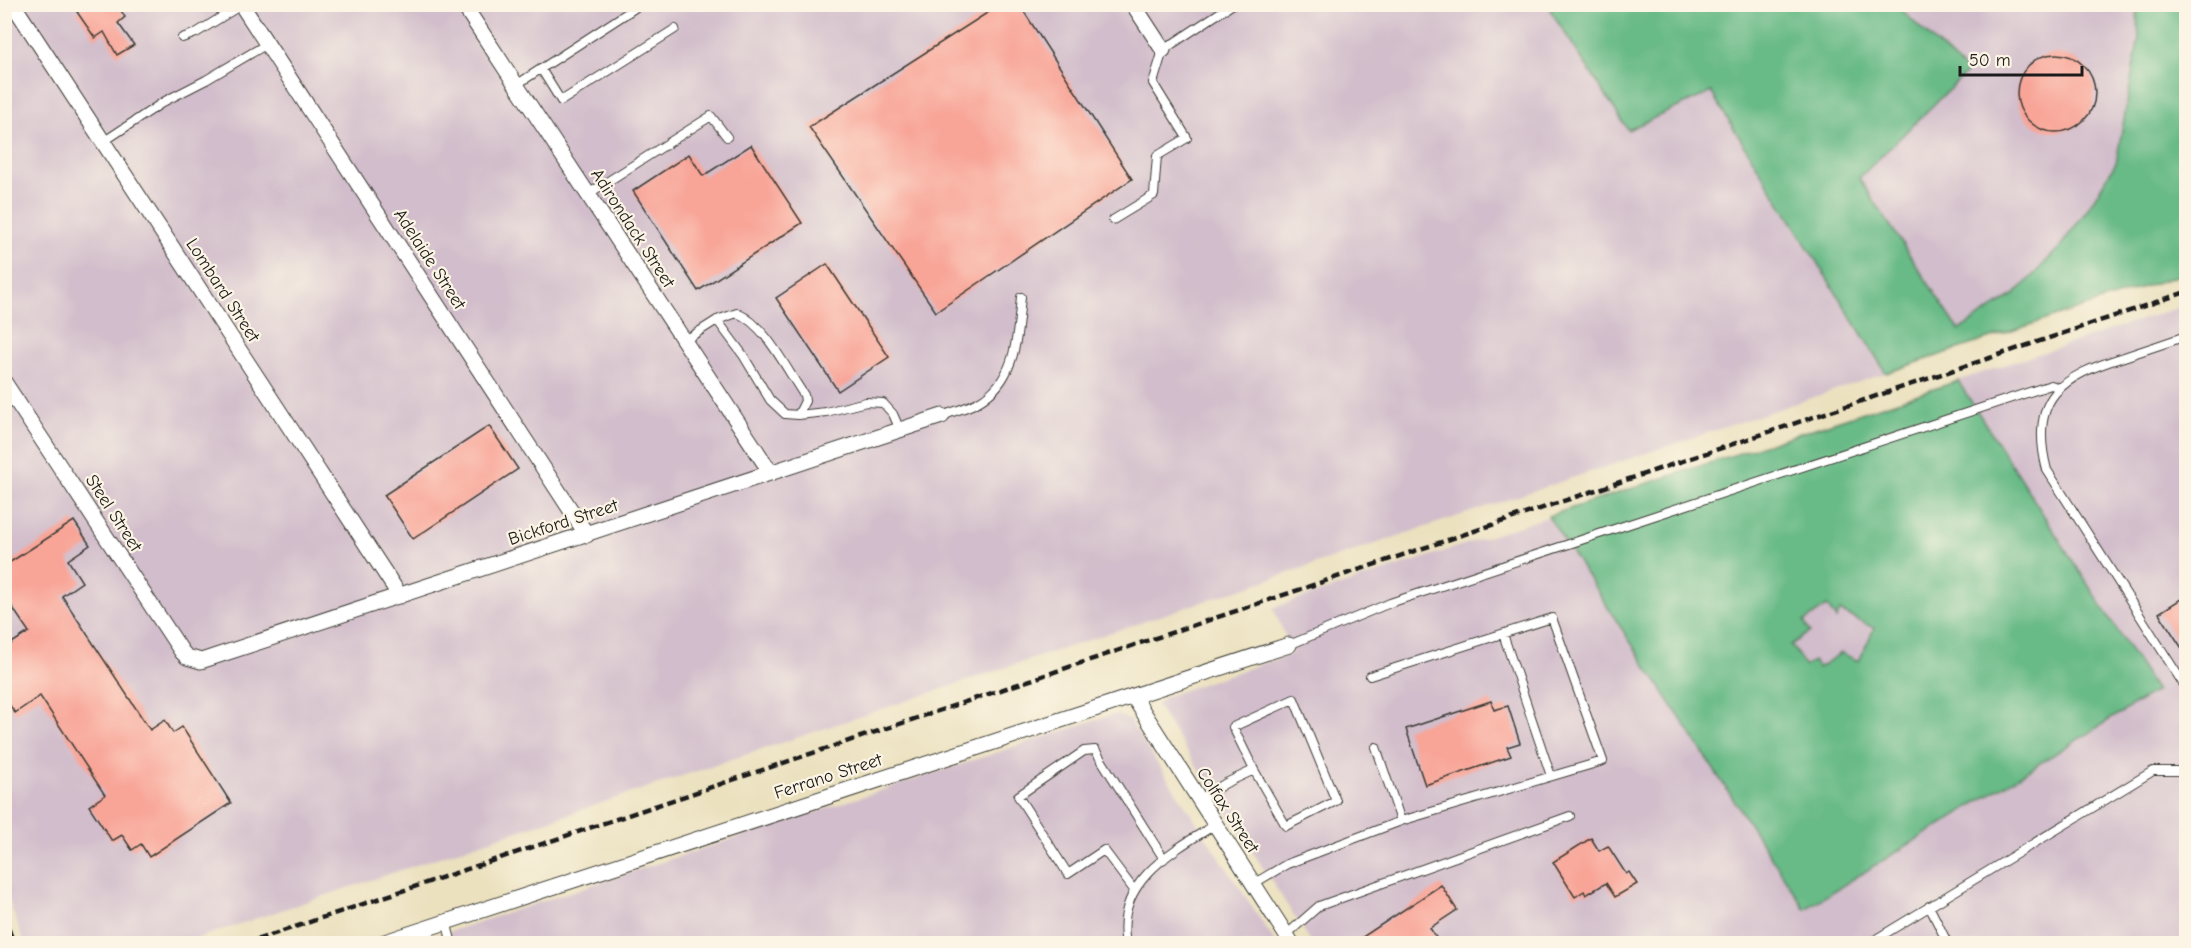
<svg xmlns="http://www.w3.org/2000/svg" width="2191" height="948" font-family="'Comic Neue',sans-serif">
<rect width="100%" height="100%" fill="#fcf5e5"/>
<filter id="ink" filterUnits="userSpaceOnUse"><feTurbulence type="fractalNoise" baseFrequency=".0167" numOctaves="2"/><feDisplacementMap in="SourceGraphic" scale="12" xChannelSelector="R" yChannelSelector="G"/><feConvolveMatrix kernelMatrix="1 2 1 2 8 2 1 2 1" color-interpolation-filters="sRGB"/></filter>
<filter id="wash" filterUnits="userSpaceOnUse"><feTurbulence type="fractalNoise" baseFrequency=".008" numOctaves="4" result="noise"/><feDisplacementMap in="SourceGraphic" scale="24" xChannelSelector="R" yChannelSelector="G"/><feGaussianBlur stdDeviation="1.35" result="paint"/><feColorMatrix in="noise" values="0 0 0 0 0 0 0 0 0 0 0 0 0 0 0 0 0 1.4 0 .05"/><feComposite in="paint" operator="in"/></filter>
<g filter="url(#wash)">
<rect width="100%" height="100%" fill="#ebe1bf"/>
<path fill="#d1bdcb" d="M34,4L1547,5L1628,130L1711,92L1886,373L183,943H24L4,887V24Z
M1896,5H2136L2139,37L2116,163L2087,210L2059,248L2015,294L1959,330L1859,177L1967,72Z
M2186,305V943H1312L1158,707V704L1164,697L1293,653L1273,608Z
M1111,715H1119L1129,720L1276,943L412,944Z"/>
<path fill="#68ba86" stroke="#426b51" stroke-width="1.5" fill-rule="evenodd" d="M1547,5H1896L1967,72L1859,178L1959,330L2015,294L2059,248L2087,210L2116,163L2139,37L2136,5H2186V273L1886,373L1711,92L1628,130Z
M1958,381L2156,691L1805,909L1548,516ZM1827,606L1836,619L1840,611L1874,628L1859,661L1841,653L1818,668L1813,661L1805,666L1791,645L1810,632L1804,622Z"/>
<g id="blocks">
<path fill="#f8a497" d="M89,4H117L125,17L118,23L134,45L117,55L104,32L95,38L77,12Z
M1001,4H1019L1132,179L936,312L809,127Z
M2017 93a39 39 0 1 1 78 0a39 39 0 1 1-78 0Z
M751,145L802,223L698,291L633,191L689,154L703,176Z
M827,264L889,357L838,391L776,298Z
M489,426L518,469L413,539L384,495Z
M74,521L90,545L68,560L82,582L62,596L150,730L165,720L173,733L182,727L231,803L149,857L141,844L132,850L122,835L112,841L89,806L105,795L40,696L15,713L4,697V648L29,632L4,595V566Z
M2187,595V656L2159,613Z
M1491,701L1494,710L1508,706L1520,743L1507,747L1511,756L1425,785L1406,729Z
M1591,838L1599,851L1608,846L1626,874L1629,872L1637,884L1615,897L1606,883L1586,895L1584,891L1575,897L1553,862Z
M1441,885L1457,910L1430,928L1440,944H1352Z"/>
</g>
</g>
<g filter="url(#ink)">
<use href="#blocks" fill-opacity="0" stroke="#3b3a34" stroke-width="1.5"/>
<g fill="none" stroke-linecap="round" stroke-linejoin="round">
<defs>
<path id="service" d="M182,38L196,33L241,5
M541,69L561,101L675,29
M516,85L641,4
M103,142L165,101L206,80L267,44
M588,194L711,116L727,137
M1113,220L1154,195L1157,156L1187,138L1153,83L1163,50L1233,4
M717,320L743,355L770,400L785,414L798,415L826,412L866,402L883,403L893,414L900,430
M2186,336C2166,343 2145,350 2124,357C2062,376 2028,397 2047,470L2186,688
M684,341L717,320L737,313C766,325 786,369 804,395L805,401L798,415
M942,416C954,411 967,408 978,402C1017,380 1017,336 1021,297
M1503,634L1551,776
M1289,645L1390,603L2051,385L2060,388
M1376,747L1401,821
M1198,800L1226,783L1254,770L1286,826L1336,801L1294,699L1233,727L1254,770
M1253,884L1287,864L1401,821L1603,761L1552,618L1370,676
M1134,890L1104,850L1068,874L1018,796L1084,751L1095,750L1164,859
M1929,906L1948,944
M446,921L452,944
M1286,935L1319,906L1570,816
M1126,944C1114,883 1170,852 1215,825
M1868,944L2153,771H2185L2186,773"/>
<path id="minor" d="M13,4L400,596
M241,4L587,535
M463,4L771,473
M1133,4L1163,50
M4,382L182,652L187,657L201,661L942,416
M1133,696L1292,944
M379,944L1289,645"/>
</defs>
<use href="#service" stroke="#3b3a34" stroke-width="10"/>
<use href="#minor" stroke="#3b3a34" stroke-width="17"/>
<use href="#service" stroke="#fff" stroke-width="8"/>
<use href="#minor" stroke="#fff" stroke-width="15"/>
<path stroke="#1c1c1c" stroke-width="4.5" stroke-dasharray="9 4.5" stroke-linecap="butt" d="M4,916L14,944
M244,944L2186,292"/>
</g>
</g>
<g text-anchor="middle" stroke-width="4.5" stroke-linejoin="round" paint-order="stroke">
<g font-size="18" fill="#1c1c1c" stroke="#fcf5e5">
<text transform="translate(633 228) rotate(57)" y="6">Adirondack Street</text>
<text transform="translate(430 259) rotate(57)" y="6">Adelaide Street</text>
<text transform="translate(223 290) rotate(57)" y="6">Lombard Street</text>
<text transform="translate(114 513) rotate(57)" y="6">Steel Street</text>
<text transform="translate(563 522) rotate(-18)" y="6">Bickford Street</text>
<text transform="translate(828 776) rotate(-18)" y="6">Ferrano Street</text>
<text transform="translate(1228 810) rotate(57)" y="6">Colfax Street</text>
</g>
</g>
<rect width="2191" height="948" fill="none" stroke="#fcf5e5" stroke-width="24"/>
<path d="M1960 66v9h122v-9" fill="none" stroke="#1c1c1c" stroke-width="3"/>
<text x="1969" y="66" font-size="18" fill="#1c1c1c" stroke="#fcf5e5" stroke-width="4.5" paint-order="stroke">50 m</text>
</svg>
